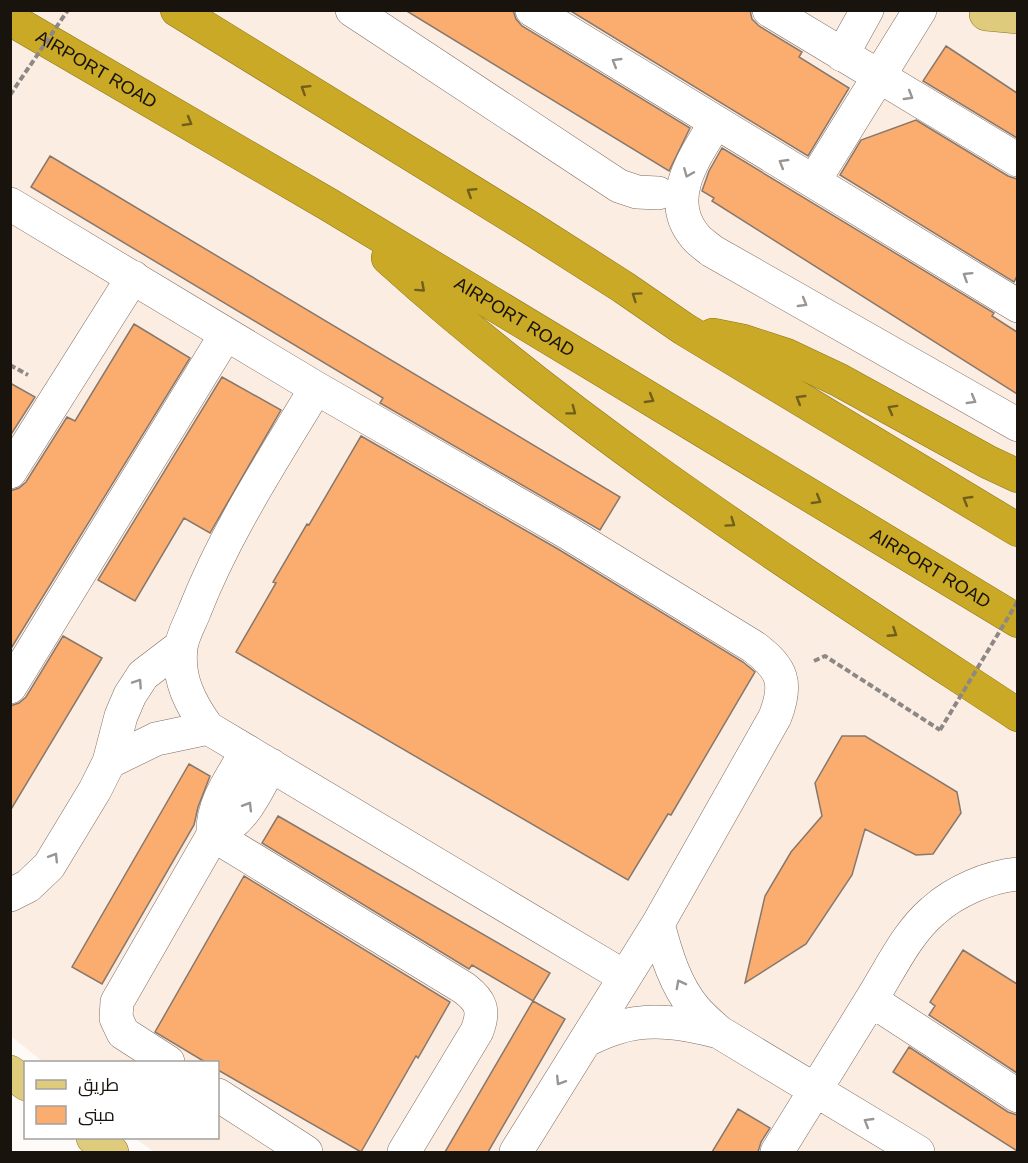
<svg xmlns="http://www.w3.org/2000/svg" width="1028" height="1163" font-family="Arial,Cairo,sans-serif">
<rect width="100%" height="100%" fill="#fefaf8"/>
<path fill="#fcede2" d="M10,11H1017V1152H154L135,1138H218V1062H43L11,1036Z"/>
<path fill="#fbad70" stroke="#88786c" stroke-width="1.5" d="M405,10H513L516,19L522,26L690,128L669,171Z
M569,10H750L752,19L759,26L802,52L799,57L849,88L808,156Z
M946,46L1017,93V138L923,81Z
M916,120L1008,176L1017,179V276L1014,282L840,175L861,140Z
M722,148L994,313L992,316L1017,332V394L712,201L714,198L702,191L709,171Z
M50,156L620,497L600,530L380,403L383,398L31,187Z
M134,324L190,358L10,650V491L19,488L26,482L67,417L75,421Z
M222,377L281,410L210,533L184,518L135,601L98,580Z
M10,383L35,397L10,436Z
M361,436L558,549L743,662L755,672L671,815L668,814L628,880L236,652L276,583L273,582L307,524L309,525Z
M63,636L102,658L10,811V706L19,703L26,697Z
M842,736H865L957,792L961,813L933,854L916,855L865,829L852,875L806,944L745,983L765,896L791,852L822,816L815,783Z
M189,764L210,776L198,807L194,825L102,984L72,967Z
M278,816L550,973L533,1001L472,965L469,969L262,843Z
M244,876L450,1002L418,1058L416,1056L361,1152L218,1070V1062H205L155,1032Z
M963,950L1017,984V1073L929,1015L935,1006L930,1002Z
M533,1001L565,1019L488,1152H445Z
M909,1047L1008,1112L1017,1115V1151L893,1072Z
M738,1109L770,1128L761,1142L758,1152H712Z"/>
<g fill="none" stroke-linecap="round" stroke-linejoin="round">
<defs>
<path id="minor" d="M352,10L619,186L637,192L658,193
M532,10L1018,306
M769,10L1018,160
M842,55L867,10
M716,122C696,155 664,198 694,235C698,241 706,246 712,251L1018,425
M814,181L920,10
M10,204L316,388L568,533L754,647C783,669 788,683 775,717L658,924L516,1152
M316,388C273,460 226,531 195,610C191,621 182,636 181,648C177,679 191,705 208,728L625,977
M10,472L133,277
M10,687L226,334
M247,751C232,777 211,804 213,835C245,822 255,793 271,765
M109,762L156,739L208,728
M1018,874C988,877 955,891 933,911C906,934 890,970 871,1000L1018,1096
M10,895L28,886L49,866L95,790L109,762L121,716L130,695L143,675L181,646
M658,924C666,954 675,985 695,1009C702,1017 711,1025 719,1032L918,1152
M585,1041C595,1036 605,1031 616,1028C650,1017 685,1023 719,1032
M168,1062L123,1033L116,1018L117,1002L213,835L464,988C481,1001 485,1010 477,1031L404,1152
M218,1095L306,1152
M777,1152L871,1000"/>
<path id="major" d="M986,14L1018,17
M10,1072L26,1084
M93,1138L112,1152"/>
<g id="highway">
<path d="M177,10L529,227L623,287L684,329L1018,530"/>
<path id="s1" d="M10,19L331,206L1018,621"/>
<path d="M388,258C580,432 801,572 1018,715"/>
<path d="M713,335L743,341L786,355L839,380L988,462L1018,476"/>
</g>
</defs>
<use href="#minor" stroke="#7e6d62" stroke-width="34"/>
<use href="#major" stroke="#8b741d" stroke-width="34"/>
<use href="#highway" stroke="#8b741d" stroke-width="34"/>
<path stroke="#8d8885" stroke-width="4" stroke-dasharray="6 3" stroke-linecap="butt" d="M10,365L28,375
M814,661L825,656L940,730"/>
<use href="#minor" stroke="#fff" stroke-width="33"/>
<use href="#major" stroke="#dfcb7c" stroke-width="33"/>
<use href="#highway" stroke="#c9a925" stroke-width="33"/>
<path stroke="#8d8885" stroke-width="4" stroke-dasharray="6 3" stroke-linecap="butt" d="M10,95L68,10
M940,730L1018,601"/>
</g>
<defs><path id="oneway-chevron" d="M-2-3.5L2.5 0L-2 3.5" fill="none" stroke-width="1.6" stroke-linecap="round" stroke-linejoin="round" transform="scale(1.5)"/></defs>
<g stroke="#989593">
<use href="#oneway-chevron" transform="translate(616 62) rotate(-149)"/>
<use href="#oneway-chevron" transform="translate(909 96) rotate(31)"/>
<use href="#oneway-chevron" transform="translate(783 163) rotate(-149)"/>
<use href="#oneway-chevron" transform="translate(688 173) rotate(112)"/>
<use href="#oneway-chevron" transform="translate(967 276) rotate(-148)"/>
<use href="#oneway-chevron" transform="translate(803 303) rotate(30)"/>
<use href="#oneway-chevron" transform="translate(972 400) rotate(30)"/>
<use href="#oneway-chevron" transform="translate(138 683) rotate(-56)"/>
<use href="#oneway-chevron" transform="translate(248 806) rotate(-59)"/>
<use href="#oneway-chevron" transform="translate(54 857) rotate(-58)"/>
<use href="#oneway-chevron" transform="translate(680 984) rotate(-118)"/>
<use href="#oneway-chevron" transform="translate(560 1081) rotate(122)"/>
<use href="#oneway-chevron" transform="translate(868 1122) rotate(-149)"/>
</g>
<g stroke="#715e1a">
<use href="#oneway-chevron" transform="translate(305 89) rotate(-148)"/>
<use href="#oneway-chevron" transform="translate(188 122) rotate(30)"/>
<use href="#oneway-chevron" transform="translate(471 192) rotate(-148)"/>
<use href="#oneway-chevron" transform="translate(421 288) rotate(42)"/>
<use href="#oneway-chevron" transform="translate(636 296) rotate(-145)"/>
<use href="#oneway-chevron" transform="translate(650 399) rotate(31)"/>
<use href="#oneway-chevron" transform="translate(800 399) rotate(-149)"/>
<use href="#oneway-chevron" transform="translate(892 409) rotate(-151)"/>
<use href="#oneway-chevron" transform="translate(572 411) rotate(37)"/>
<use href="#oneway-chevron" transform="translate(817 500) rotate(31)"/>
<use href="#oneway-chevron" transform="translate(967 500) rotate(-149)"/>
<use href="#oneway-chevron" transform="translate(731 523) rotate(35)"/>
<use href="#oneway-chevron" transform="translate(893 633) rotate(33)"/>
</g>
<g text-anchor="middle" stroke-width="6" stroke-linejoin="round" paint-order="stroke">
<g font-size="18" fill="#19130e" stroke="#fff">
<text dy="6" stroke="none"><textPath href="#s1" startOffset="100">AIRPORT ROAD</textPath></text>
<text dy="6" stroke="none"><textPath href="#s1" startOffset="586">AIRPORT ROAD</textPath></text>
<text dy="6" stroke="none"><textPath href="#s1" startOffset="1072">AIRPORT ROAD</textPath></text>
</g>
</g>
<rect width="1028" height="1163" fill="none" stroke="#19130e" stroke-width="24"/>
<rect x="24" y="1061" width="195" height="78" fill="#ffffff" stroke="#a3a19f" stroke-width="1.5"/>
<rect x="36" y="1080" width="30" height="9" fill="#dfcb7c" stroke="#a3a19f" stroke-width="1.5"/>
<text x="78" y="1091" font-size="18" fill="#19130e">طريق</text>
<rect x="36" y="1106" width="30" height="18" fill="#fbad70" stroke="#a3a19f" stroke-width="1.5"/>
<text x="78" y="1121" font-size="18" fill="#19130e">مبنى</text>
</svg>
